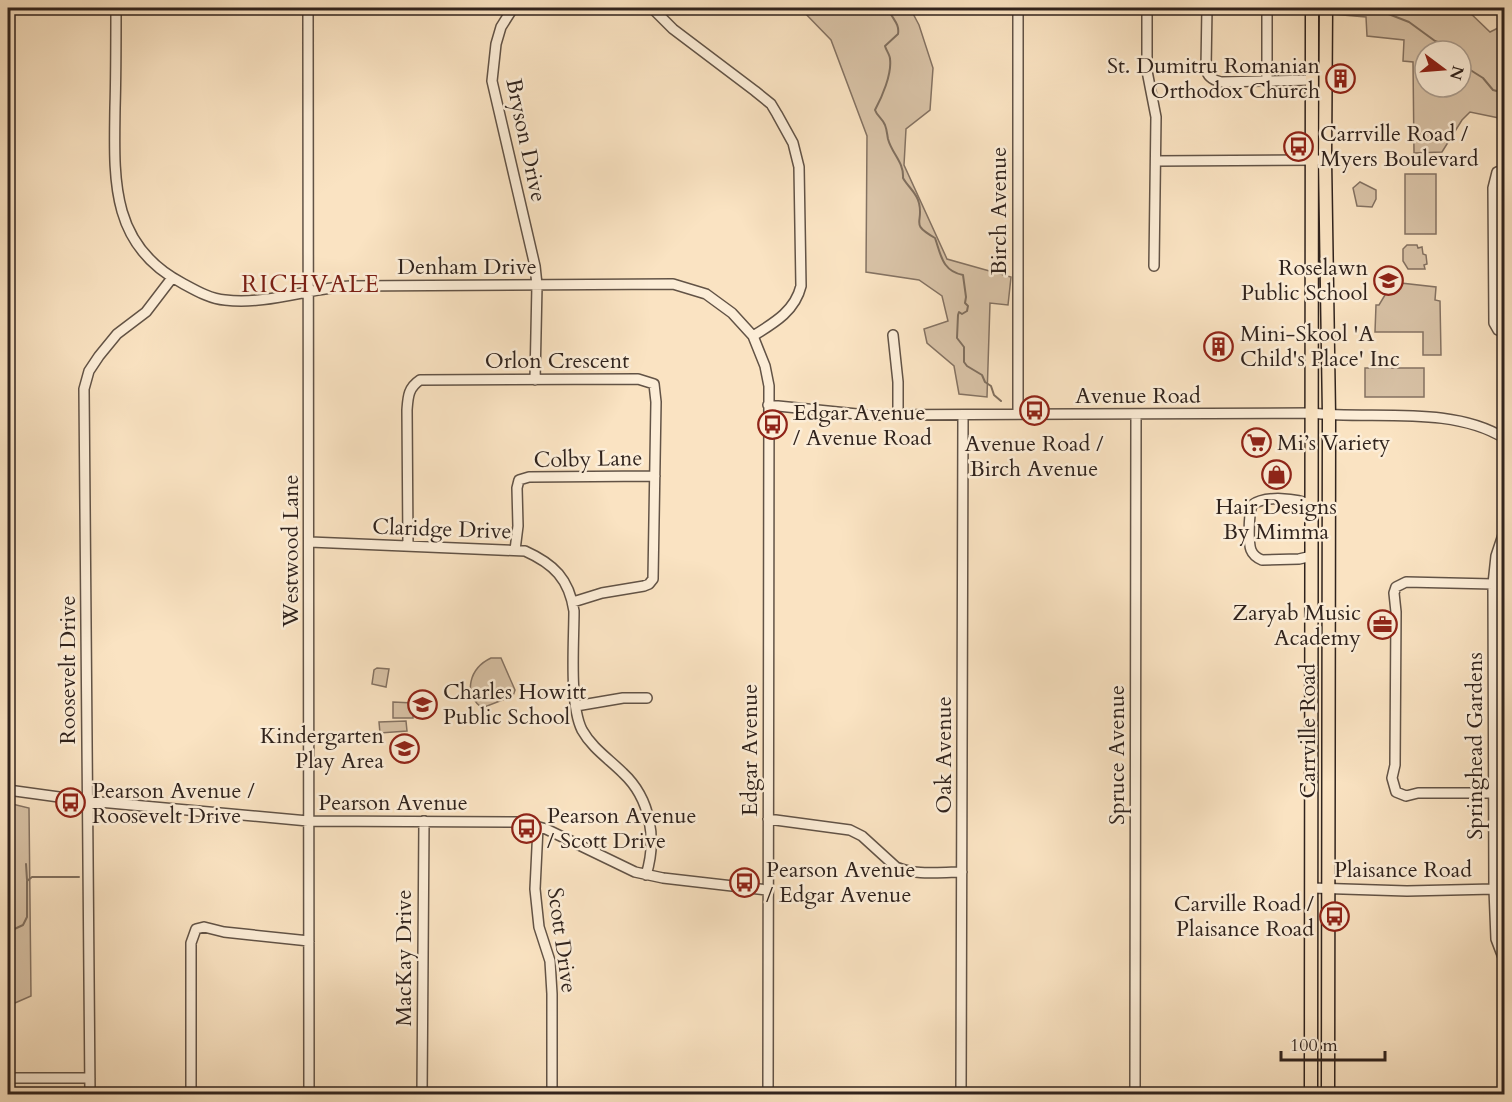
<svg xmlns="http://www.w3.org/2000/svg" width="1512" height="1102" font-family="Cardo,serif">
<rect width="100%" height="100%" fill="#fae3c2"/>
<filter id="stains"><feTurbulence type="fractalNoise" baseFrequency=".00333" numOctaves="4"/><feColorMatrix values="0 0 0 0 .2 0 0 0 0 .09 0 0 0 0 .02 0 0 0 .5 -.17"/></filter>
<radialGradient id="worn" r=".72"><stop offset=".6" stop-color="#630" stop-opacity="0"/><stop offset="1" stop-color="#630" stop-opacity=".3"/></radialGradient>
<path fill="#d8c2a6" stroke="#847262" stroke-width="1.5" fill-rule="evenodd" d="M800,8H910L919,25L933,68L930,110L906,129L904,165L947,259L1011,277L1008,305L990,303L987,397L959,394L954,366L927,343L924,329L948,321L942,296L919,280L866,272L867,136L831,40Z
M1331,8H1465L1490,32L1504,25V119L1470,112L1462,120L1442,152L1414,153L1413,62L1403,61L1404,40L1367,36L1366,17L1331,14ZM1425,51H1461V87H1425Z
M1405,174H1436V234H1405Z
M1360,182L1376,190V199L1372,207L1357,206L1353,188Z
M1407,245H1417L1418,248L1422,247L1423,254L1426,255L1427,264L1424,265L1425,269H1408L1403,261V249Z
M1399,278L1401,283L1436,287L1435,300L1440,301L1441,355H1423V332H1375L1376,305H1379L1385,295V279Z
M1365,368H1424V397H1365Z
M491,658H501L515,690L513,696L482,708C462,693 470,668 491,658Z
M377,668L389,669L386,687L372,684L374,670Z
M393,702L413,703V718H393Z
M406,721L407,731L380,733L379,722Z
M8,803L29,808L31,996L8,1006Z"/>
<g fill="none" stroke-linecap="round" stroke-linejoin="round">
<path stroke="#806f5e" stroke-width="2" d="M888,8C891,18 900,23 898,34L885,46C886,50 890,55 890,59C892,74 882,97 875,110C877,116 882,118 885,125C887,130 887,134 888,139C892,154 904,162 903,178C908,187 917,193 919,203C924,224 909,223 935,238C941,255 942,271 963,275L966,297L965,303L968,306L967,311L962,314L959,312L958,315L957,338L964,347V362L967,366L982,375L985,382L991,386L994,395L1001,401
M1373,8L1409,22L1435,41L1447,45L1451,51
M1461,60L1464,66L1483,78L1493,90L1504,93
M26,864L27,880
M8,932L23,925L27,917V881L32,877H79"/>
<defs>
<path id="minor" d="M116,8C116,41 116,75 115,108C114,179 110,245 182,283C195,290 210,299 225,300C268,305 309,288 351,286L673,284L706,294L732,313L753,336L765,366L769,386L768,1094
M308,8L309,1094
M513,8L501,27L496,44L492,81L535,266L537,285L535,380
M652,8L673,29L755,91L771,104L777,114L793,143L799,167L801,286C795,311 774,323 753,336
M1147,8V71L1156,117L1154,266
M1207,8L1206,68C1207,76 1212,80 1221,82L1311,80
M1267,80V8
M1156,161L1318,160
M1504,170L1497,172L1493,188L1494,323L1498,330L1504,333
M893,335L898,382V415
M768,405L867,415L1311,413C1371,420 1451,405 1504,438
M1018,414V8
M1312,505C1297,498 1265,495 1252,505C1249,513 1248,542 1251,550C1253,555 1257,558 1262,560L1299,559L1312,556
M1504,532L1496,556L1493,584L1494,889L1496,939L1504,960
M310,542L525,551C554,564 569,579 574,611C574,642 569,704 582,730C592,748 609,759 623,773C651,799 657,840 646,875
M408,546L407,410C408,397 408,388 420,380L638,379L654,384L656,402L653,579L649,584L644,586L602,593L573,602
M515,550L518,526L517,488L519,480L529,477L655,476
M1493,584L1406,582L1396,587L1394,593L1396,612L1395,765L1392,778L1396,792L1406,796L1418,793H1494
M576,706L623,698H647
M8,790L88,801L308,821L521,822L546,829L635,872L663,878L767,890
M768,819L850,830L862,836L896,867C916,876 940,872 962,872
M538,827L535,889L539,927L550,961L552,994V1094
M1312,888L1407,891L1494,889
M8,1078H90
M90,1094L84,389L89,371L99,356L117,334L146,312L172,278
M191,1094V943L196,929L204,927L224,932L309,941
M422,1094L424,821
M961,1094L963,415
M1135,1094L1136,415"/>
<path id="major" d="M1326,8L1325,159L1329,415L1328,1094
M1311,1094L1312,8"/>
</defs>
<use href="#minor" stroke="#625346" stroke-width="12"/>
<use href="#major" stroke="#30231d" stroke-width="15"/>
<use href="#minor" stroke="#fcedd7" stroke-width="9"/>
<use href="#major" stroke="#fae3c2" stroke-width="12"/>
</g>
<defs>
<symbol id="building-ring" viewBox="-11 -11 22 22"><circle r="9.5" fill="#fcedd7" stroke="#8f2418" stroke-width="1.5"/><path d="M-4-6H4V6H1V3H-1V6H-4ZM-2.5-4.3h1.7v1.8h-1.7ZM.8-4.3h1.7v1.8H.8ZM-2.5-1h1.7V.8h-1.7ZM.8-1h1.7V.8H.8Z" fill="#8f2418"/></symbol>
<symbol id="bus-ring" viewBox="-11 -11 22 22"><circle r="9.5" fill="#fcedd7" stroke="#8f2418" stroke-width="1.5"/><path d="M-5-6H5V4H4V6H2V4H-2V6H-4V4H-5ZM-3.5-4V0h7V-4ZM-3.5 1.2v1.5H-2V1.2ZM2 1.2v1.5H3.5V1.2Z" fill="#8f2418"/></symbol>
<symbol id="school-ring" viewBox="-11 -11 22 22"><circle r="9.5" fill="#fcedd7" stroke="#8f2418" stroke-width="1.5"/><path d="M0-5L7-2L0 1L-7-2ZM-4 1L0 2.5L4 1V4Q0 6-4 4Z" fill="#8f2418"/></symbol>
<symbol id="supermarket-ring" viewBox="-11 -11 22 22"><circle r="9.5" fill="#fcedd7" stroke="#8f2418" stroke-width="1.5"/><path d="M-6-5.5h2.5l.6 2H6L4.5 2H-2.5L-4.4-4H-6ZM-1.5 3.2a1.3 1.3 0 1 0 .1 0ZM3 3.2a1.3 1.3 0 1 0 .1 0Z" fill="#8f2418"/></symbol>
<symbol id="shop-ring" viewBox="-11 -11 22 22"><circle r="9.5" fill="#fcedd7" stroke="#8f2418" stroke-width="1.5"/><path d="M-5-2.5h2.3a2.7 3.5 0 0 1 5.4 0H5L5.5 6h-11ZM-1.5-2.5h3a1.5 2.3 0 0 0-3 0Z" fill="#8f2418"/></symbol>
<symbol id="office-ring" viewBox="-11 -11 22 22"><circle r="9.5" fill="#fcedd7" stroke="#8f2418" stroke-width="1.5"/><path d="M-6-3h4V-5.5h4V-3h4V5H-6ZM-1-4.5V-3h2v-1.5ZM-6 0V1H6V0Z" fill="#8f2418"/></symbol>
</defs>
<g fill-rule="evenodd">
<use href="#building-ring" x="1324" y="62" width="33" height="33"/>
<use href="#bus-ring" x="1282" y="130" width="33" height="33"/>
<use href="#school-ring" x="1372" y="264" width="33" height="33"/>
<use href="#building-ring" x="1202" y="330" width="33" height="33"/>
<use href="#bus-ring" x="1018" y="394" width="33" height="33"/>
<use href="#bus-ring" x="756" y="408" width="33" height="33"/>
<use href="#supermarket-ring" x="1240" y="426" width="33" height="33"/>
<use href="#shop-ring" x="1260" y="458" width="33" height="33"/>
<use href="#office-ring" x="1366" y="608" width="33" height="33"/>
<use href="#school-ring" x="406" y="688" width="33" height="33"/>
<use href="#school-ring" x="388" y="732" width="33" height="33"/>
<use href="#bus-ring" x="54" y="786" width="33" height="33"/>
<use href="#bus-ring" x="510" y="812" width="33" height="33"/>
<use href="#bus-ring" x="728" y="866" width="33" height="33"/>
<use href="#bus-ring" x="1318" y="900" width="33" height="33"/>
</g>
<g text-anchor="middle" stroke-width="5" stroke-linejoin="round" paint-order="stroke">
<g font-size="22" fill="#30231d" stroke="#fcedd7" text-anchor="start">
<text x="1320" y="73" text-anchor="end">St. Dumitru Romanian<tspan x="1320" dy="25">Orthodox Church</tspan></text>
<text x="1320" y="141">Carrville Road /<tspan x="1320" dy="25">Myers Boulevard</tspan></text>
<text x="1368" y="275" text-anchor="end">Roselawn<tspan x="1368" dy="25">Public School</tspan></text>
<text x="1240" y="341">Mini-Skool 'A<tspan x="1240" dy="25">Child's Place' Inc</tspan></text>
<text x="793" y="420">Edgar Avenue<tspan x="793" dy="25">/ Avenue Road</tspan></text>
<text x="1277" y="450">Mi’s Variety</text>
<text x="1034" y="451" text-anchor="middle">Avenue Road /<tspan x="1034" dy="25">Birch Avenue</tspan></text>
<text x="1276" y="514" text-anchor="middle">Hair Designs<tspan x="1276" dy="25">By Mimma</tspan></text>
<text x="1361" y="620" text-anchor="end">Zaryab Music<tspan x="1361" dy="25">Academy</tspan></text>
<text x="443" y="699">Charles Howitt<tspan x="443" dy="25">Public School</tspan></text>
<text x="384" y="743" text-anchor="end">Kindergarten<tspan x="384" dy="25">Play Area</tspan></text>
<text x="92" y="798">Pearson Avenue /<tspan x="92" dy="25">Roosevelt Drive</tspan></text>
<text x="547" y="823">Pearson Avenue<tspan x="547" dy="25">/ Scott Drive</tspan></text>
<text x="766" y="877">Pearson Avenue<tspan x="766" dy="25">/ Edgar Avenue</tspan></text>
<text x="1314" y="911" text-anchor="end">Carville Road /<tspan x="1314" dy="25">Plaisance Road</tspan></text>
</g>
<g font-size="22" fill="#30231d" stroke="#fcedd7">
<text transform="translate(527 140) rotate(78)" y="8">Bryson Drive</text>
<text transform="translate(998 211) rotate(-90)" y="8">Birch Avenue</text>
<text x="467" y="274">Denham Drive</text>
<text x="557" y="368">Orlon Crescent</text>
<text x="1138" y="403">Avenue Road</text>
<text transform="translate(588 458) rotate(-1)" y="8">Colby Lane</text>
<text transform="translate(442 528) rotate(2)" y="8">Claridge Drive</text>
<text transform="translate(290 551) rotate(-90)" y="8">Westwood Lane</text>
<text transform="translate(67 670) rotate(-90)" y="8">Roosevelt Drive</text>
<text transform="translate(1307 731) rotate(-90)" y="8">Carrville Road</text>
<text transform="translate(1474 746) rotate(-90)" y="8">Springhead Gardens</text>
<text transform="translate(749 750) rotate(-90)" y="8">Edgar Avenue</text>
<text transform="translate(943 755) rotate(-90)" y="8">Oak Avenue</text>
<text transform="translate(1116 755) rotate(-90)" y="8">Spruce Avenue</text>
<text x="393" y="810">Pearson Avenue</text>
<text x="1403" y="877">Plaisance Road</text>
<text transform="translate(563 940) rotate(82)" y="8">Scott Drive</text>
<text transform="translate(403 958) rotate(-90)" y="8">MacKay Drive</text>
</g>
<g font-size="24" letter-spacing="1.5" fill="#7a1f14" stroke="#fcedd7">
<text x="311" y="292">RICHVALE</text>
</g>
</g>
<rect width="1512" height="1102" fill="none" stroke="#fae3c2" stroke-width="30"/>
<rect x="9" y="9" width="1494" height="1084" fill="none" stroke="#30231d" stroke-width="3"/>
<rect x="15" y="15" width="1482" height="1072" fill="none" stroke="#30231d" stroke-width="1.5"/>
<g transform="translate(1443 69) rotate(106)"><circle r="28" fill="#fcedd7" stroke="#aa9c8d" stroke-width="1.5"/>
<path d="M0-4.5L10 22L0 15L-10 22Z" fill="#8f2418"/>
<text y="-9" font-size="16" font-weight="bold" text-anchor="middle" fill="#30231d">N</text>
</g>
<path d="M1281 1051v9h104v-9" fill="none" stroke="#30231d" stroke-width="3"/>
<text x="1290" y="1051" font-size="18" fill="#30231d" stroke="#fcedd7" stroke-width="4.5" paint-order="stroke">100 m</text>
<rect width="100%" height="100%" filter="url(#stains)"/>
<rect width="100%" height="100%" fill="url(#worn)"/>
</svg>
